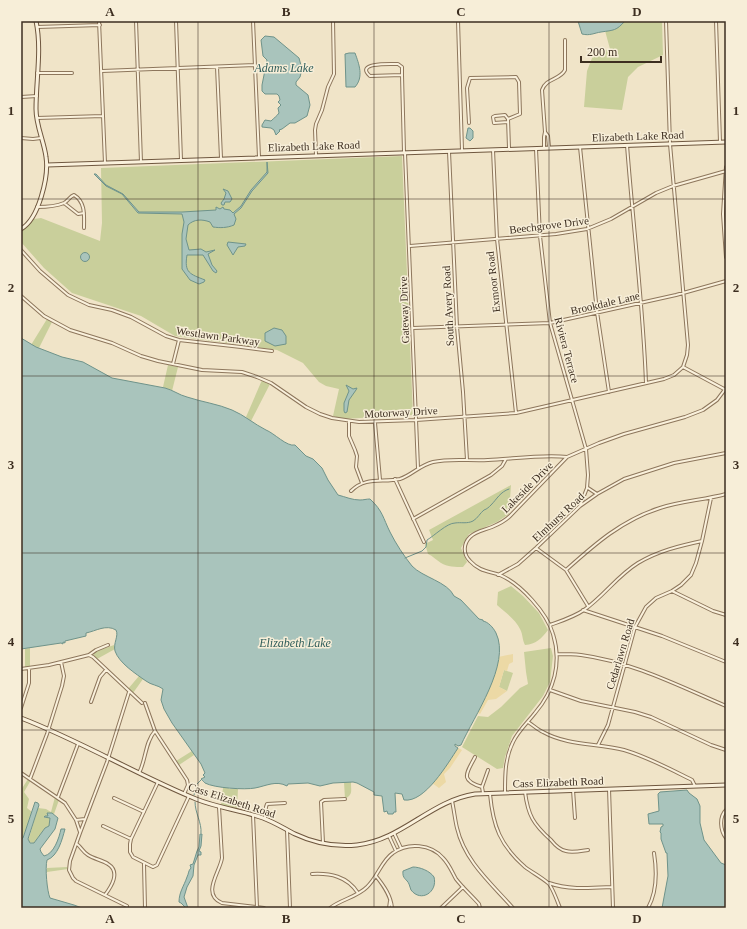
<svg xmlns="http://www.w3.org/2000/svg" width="747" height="929" font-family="'Times New Roman',serif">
<rect width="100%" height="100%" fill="#f0e4c8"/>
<path fill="#c9cf9b" d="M611,21H662L663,55L638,67L628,77L622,110L584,107L587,71L594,53L610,49L604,27Z
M402,156L413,415L343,419L333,416L339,389L326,386L319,382L303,363L277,350L175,336L141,316L72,293L44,268L21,242V232L34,219L41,218L100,241L102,223L101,168Z
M47,319L52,322L39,348L31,345Z
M168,365L178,367L172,391L163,387Z
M262,380L270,384L251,421L246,417Z
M511,485L509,514L497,522L469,534L461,548L467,562L463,567C456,567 447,567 441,563C436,560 433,556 428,554L425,544L433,540L429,530Z
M511,586L523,596L539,613L548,630C541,639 536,644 525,645C522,640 523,634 520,629C516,620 505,612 497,605L498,592Z
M114,645L115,649L97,659L93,654L97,651Z
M30,648V667H25V649Z
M551,648L553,656L550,682L543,696L512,736L505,757L503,768L497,769L462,747L478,716L488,717L501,707L520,688L528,684L526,672L524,652Z
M504,670L513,673L507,691L499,687Z
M139,676L143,679L133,693L128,689Z
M192,751L194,755L179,765L176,761Z
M28,779L31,780L24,792L29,799L27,808L32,812L23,838L21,839V790Z
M344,782H351C351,792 353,794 345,799Z
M226,787L230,789H238L237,808L221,805L223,788Z
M55,797L59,800L54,814L52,813H48V816H45L44,817L45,818H50L49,826L45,828L34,843L29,842V838L38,808L46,809L51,812Z
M67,867L68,869L47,872V868Z"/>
<path fill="#ecd9a5" d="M513,654V662L509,664L507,671L504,670L499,687L507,691L496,699L488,700L480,714L477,712C487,694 495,677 498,657Z
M458,748L462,750L450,768L444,774L446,782L439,788L432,783Z"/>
<path fill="#a9c4bc" stroke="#6f938a" d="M578,21H625C616,31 614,30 601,32C594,33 590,36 582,34Z
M265,36L274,37L299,58L302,69L300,77L296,82V85L308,95L310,105L307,116L295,123H290L282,129L279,130L280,131L276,135L274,130L271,128L262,127V125L265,120L271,121C274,118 277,116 279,113L278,108L281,105L278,102L280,100L279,96L277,94H265L262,91V85L267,60L263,56L261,40Z
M349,53H355C359,64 364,77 355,87H346L345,54Z
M468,128H470L473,131V138L470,141L466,138Z
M267,162L268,173L252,191L241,208L234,214L236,219L234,225C227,228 220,228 213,227L210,222C202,219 194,219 188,225L186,239L189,250L201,249L206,252L215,250L208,254L212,265L217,271L216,273L213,271L203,255H187C184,273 190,274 205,280L204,282L199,284L190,280L182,269V234L184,222L182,214L138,213L122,194L106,186L94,174H96L106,185L123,194L139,212H182L216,210V207L220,209L223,207L224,209L230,210L233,213L241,206L251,190L267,172Z
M223,189L228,191L232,199L230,202H225L224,205H222L221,203L224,199L226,193Z
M228,242L246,244L245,246L238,247L233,255L227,245Z
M80.5 257a4.5 4.5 0 1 1 9 0a4.5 4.5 0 1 1-9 0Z
M274,328L282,330L286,336V344L275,346L265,341V333Z
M21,338L36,347L62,357L83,362L112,378L165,388C173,390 179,395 187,397C202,402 218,404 232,410C244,415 254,424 266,430C274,433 287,447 295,445L306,456L313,459L322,468L328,480L338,495C346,497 352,500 360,500C364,500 366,499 370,499C383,511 383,518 390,532C396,544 404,556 412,566C422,577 448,582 454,596L461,600L479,619L483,620V621C488,622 493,627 496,633C511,664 474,716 461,745L458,746L455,744V746L458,748C448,763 425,803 404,800L402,794L395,793L396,812H394L393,814H388L387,811L384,812L382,796L374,795V792L357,783L353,782L333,783L320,786L308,783L288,784L287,786C276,780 266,786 255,788C245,790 214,788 205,783C204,782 203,781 201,779L205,777L203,775L205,773L201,764L172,723L164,709L161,700L163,689C158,685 151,685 146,681C136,674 119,663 115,651C113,643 119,636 116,630C106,624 96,631 86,633V636L65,641V643L63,642V644L61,643L21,649Z
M346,385L353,389L357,388L356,390L349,400L347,412L345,413L344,411V403L349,391Z
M687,790L689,793L697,799L700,806V823L704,840L721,863L726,865V908H662L668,876L667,853H666L661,839V833L660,832L661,827L663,826V824H649L648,814L659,811L658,794L660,792Z
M35,802L38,803L39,805L28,839L30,843H34L45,828L49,826L50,818L44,817L45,816H48L47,813H52L58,818L55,829L40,849L41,852L44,856C54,854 59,838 61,829H65C62,840 58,856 47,860C45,868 47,891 50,898L74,905L82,908H21V839L23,838Z
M200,834H202L201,846L199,851L201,852V855H198L194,865L193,876L187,887L184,897L188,908H186L181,903L179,902C179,892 184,886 187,877C189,873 188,871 191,868L190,865L193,864L197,851L199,847Z
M413,867C420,867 430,871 434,877C438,892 421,903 411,890C410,888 410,886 409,884C407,879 402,879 403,871Z"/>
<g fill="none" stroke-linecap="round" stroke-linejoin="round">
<path stroke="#6f938a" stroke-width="1" d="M405,558L422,551L426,547L427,540C434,536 447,523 455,523C461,522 467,524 473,521C478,518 480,513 484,510C487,509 489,507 491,505C497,499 500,492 509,489
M194,795L197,784L201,780
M195,802C195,813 202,823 201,833"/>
<defs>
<path id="street" d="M99,21L105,163
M136,21L141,162
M176,21L181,160
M253,21L259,157
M458,21L462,150
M666,21L670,144L688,345L687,355L683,367
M716,21L720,142
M37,27L100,25
M217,67L221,158
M102,71L255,65
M37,73H72
M402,75L370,76C354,62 392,64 398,64L402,67V75L404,152
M21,97L37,96
M37,118L103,116
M508,119L509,148
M469,123L467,88L470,78L516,77L519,82L520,114L508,119L505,115L495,116L493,117L494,123L508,122
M21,138L33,139L41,138
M627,145C633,225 643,304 646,383
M544,147V137L545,132
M549,147L548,136L545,132L542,90C546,78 560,80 565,70V40
M580,147L597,312L609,392
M536,149L540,236L550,323L586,449L588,475L587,488L580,506
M493,150L497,239L516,413
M449,152L457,327L463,392L467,460
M405,153L418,468
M316,155L315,130L316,124L322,110L328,87L334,74L333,21
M726,167L723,214L726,257
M64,203L78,214L84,213
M37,207C45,207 57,206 64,203C68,201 70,196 74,195C86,202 84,217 84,228
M410,246L556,234L587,229L611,219L656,193L673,186L726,171
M21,250L40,271L68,295L89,305L112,310L131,317L166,336L179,340L241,347L272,351
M21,296L44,316L70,330L112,343L141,356L158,361L202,370L242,372L257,377L271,383L306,407L320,414L332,418L359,422L416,420L516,413L664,379L674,375L683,367L726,390
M413,328L550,323L676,295L726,281
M173,364L179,340
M349,421V436L355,450L357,456L356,467L362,483
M375,423L380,480
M395,479L424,542
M588,488L597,494
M351,491C366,476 382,483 400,479C412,475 420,465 433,462C450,458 470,461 488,460C512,459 544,454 567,457
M413,519L491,475L502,466L506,459
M536,548L566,570L588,606
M566,570C595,544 622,520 660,508C681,501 704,500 726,494
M498,575L518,564L536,548L580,506L597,494L624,479L674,463L726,453
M672,591L713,611L726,615
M583,610L662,636L726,662
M550,625C561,621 574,617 584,610C604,596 617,576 638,563C658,551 679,546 702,541
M557,654C565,654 573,654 581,655C633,662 679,686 726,706
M89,655L96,650L108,645
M21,669L49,665L89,655L93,657L142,703
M550,690L581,701L635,712L651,717L711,745L726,750
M91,702L100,677L106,670
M145,703L155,731L187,780L188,785L184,794
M21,708L29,683V668
M528,722C533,725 538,730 543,732C568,746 598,743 624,750C648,757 670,769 692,780L695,786
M598,745L608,725L635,627L646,607L656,598L672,591L681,585L691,575L696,563L702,541L711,498
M475,757C467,773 459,780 482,787L483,793
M21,773L65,803L76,820L80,832
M139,773C146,760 145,742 155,731
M30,779L47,734L62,686L64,676L61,662
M158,782L131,839L130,844V852L133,857L153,867L157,865L189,796
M482,787L488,770
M609,789L613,908
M573,790L575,818
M505,792C505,775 505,758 513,742C518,731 528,722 535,713C554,691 562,663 553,634C547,613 521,584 500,575C488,571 479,571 470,561C463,554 463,544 470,537C476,531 485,530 492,527C499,524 505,521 510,516L567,457L599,443L624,434L685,417L703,410L717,400L726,388
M525,792C528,815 533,824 551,840C555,845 560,850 566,851C572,853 581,851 588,850
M490,794C493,826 500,845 525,867C533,873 541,877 548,883C552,886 558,903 560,908
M58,797L78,744
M114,798L144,812
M452,801C454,810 455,820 457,828C465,862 492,884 513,908
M219,807L222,858C220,872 201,894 222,903L264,908
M726,810C719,817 720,830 726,838
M253,815L257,907
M265,818L266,807L267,804L285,803
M76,820L85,819
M103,826L131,839
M287,830L290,908
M394,833L401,848
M389,836L396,851
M323,843L321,802L324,800L345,799
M77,844C81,847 83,852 88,855C94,859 102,860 108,864C121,872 111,887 105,895
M144,864L145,908
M312,874C330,873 347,876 358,893
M376,876C384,886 391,896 392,908
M549,883C568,890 591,888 612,887
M127,906L76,881L73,878L69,870L70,861L80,833L107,762L129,692
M330,908C342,899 357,897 367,887C378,877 381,861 393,853C408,842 431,844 443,858C449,864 452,872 456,879C463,888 471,895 479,904L480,908
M389,908L390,901
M441,908L463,887
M648,908C657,892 657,872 654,853"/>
<path id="secondary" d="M47,165L726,142
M21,229C39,219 49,176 46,157C44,141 36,126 36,109C36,80 42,49 36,21
M21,718C81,741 137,775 196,799C218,808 241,810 263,818C274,822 285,829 295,834C314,843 336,847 357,845C402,840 430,801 475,794L726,785"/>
</defs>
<use href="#street" stroke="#8d765c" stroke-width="4"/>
<use href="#secondary" stroke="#6f573f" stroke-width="5"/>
<use href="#street" stroke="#faf1dc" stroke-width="2"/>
<use href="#secondary" stroke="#faf1dc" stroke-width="3"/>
</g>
<path fill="none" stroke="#3d2e20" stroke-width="1" stroke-opacity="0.55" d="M198,21V908M374,21V908M549,21V908M21,199H726M21,376H726M21,553H726M21,730H726"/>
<g text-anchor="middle" stroke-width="3" stroke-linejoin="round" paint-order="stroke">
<g font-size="11" fill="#3d2e20" stroke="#f7eed8">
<text transform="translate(638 136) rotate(-2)" y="4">Elizabeth Lake Road</text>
<text transform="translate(314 146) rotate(-2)" y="4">Elizabeth Lake Road</text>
<text transform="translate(549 225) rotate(-7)" y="4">Beechgrove Drive</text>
<text transform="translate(493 282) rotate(-96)" y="4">Exmoor Road</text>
<text transform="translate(605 303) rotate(-13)" y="4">Brookdale Lane</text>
<text transform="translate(448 306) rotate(-93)" y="4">South Avery Road</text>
<text transform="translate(404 310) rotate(-92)" y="4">Gateway Drive</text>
<text transform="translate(218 336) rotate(8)" y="4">Westlawn Parkway</text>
<text transform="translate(567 350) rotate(75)" y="4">Riviera Terrace</text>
<text transform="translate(401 412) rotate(-3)" y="4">Motorway Drive</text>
<text transform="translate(527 487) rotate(-45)" y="4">Lakeside Drive</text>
<text transform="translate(558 517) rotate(-43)" y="4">Elmhurst Road</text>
<text transform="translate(620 654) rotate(-73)" y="4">Cedarlawn Road</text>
<text transform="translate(558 782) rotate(-2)" y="4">Cass Elizabeth Road</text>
<text transform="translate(232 800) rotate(18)" y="4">Cass Elizabeth Road</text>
</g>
<g font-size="12" font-style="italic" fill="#2f5d5a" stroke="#f7eed8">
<text x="284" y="72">Adams Lake</text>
<text x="295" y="647">Elizabeth Lake</text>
</g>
</g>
<rect width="747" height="929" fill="none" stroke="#f7eed8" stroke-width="44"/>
<path d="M581 56v6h80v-6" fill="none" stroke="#3d2e20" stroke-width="2"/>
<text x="587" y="56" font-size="12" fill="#3d2e20" stroke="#f7eed8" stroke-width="3" paint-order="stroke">200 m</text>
<rect x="22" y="22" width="703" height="885" fill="none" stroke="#3d2e20" stroke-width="1.5"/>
<g font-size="13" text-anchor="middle" font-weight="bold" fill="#3d2e20">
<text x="110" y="16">A</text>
<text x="286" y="16">B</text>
<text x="461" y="16">C</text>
<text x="637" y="16">D</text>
<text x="11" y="115">1</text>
<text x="736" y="115">1</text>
<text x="11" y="292">2</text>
<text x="736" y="292">2</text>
<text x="11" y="469">3</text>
<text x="736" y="469">3</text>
<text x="11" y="646">4</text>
<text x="736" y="646">4</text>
<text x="11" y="823">5</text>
<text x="736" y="823">5</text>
<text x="110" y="923">A</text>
<text x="286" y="923">B</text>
<text x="461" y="923">C</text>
<text x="637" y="923">D</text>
</g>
</svg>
